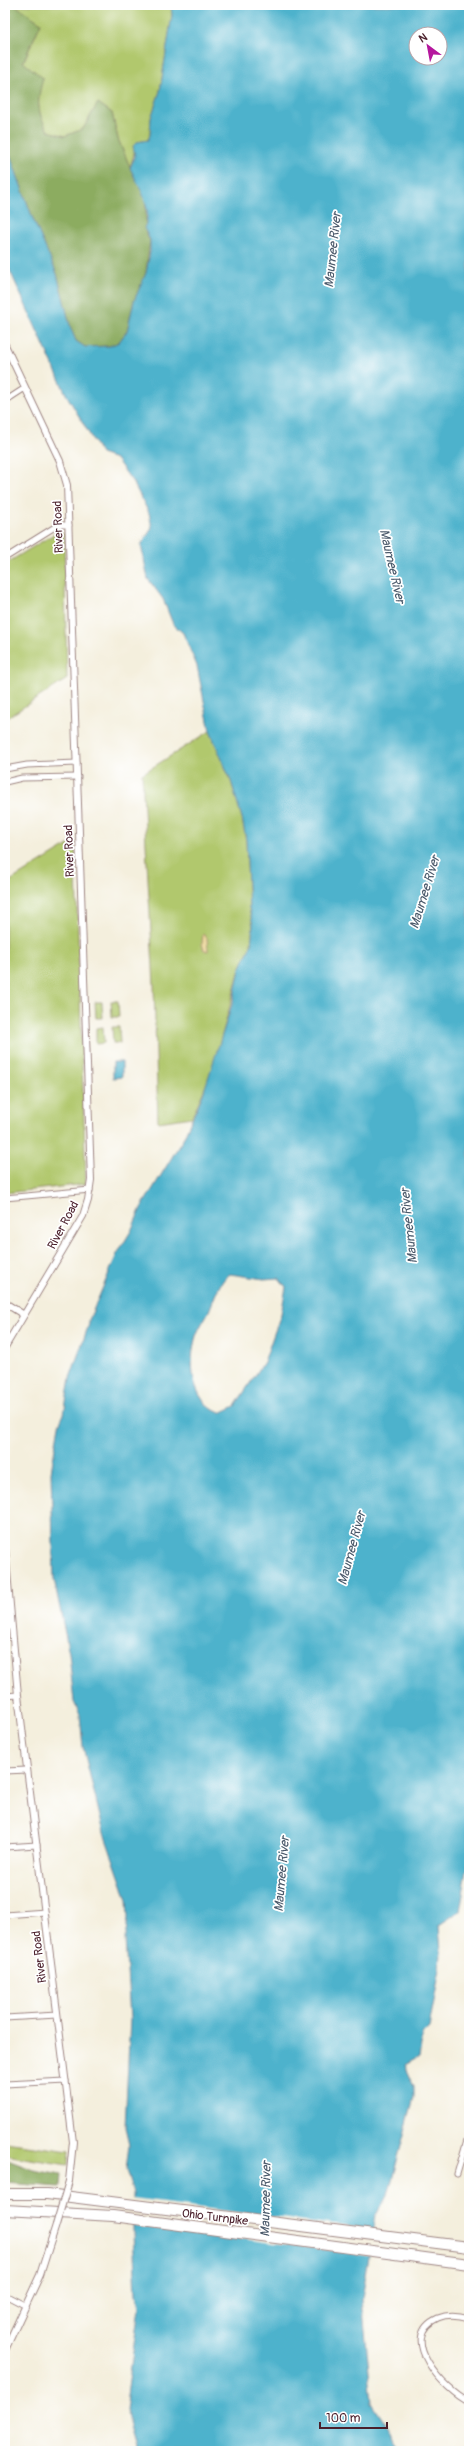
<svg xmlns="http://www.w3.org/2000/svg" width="474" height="2456" font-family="Pangolin,sans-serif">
<rect width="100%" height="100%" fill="#fff"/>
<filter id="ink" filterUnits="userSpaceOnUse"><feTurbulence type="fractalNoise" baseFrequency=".025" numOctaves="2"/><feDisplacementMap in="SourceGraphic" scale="8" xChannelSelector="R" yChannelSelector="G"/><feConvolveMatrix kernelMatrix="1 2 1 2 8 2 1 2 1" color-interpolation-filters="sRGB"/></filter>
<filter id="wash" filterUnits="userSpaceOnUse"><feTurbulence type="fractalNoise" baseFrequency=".012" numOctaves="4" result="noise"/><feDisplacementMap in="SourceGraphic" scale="16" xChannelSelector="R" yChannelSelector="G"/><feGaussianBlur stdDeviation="0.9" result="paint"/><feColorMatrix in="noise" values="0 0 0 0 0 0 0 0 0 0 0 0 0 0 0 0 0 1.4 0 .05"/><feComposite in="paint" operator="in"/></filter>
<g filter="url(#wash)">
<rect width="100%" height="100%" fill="#f4efdd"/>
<path fill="#b1c86d" stroke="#7e744c" d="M15,5H171L172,15L160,91L151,118L150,135L148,140L137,142L130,168L118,139L112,113L98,103L83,129L65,136L48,131C36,110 37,101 42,78L23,63L41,23Z
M59,531L64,534L67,679L5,719V564Z
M210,731L231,781L242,818L246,840L249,908L253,925L251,945L240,969L212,1072L192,1117L158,1122L154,985L142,774Z
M75,841L86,1184L5,1193V884Z
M118,1001L119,1017H112L111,1001Z
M95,1002H102L103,1018H96Z
M103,1027L104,1043L96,1044V1028Z
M112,1027H119L120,1043H113Z
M5,2142L69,2151L68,2165L5,2155Z"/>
<path fill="#8cac60" stroke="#6b6646" d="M5,5H15L41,23L23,62L43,78C37,101 36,110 48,131L65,136L83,129L98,103L112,113L118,139L134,176L141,187L146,202V235L150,240L146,273L134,301L127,331L119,342L110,346L85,347L76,341L71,329L57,274L33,219L5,141Z
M5,2159L34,2170L61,2175L60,2187L5,2183Z"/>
<path fill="#eeda9e" stroke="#9c7c64" d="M203,934L207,938L208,951L204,950L202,944Z"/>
<path fill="#4db2cc" stroke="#4c687c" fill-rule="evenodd" d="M171,5H469V1859L460,1911L439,1925L441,1952L440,1969L429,2028L423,2034L419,2057L405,2065L414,2086V2097L389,2191L376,2215L362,2299L372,2403L403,2451H137L125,2410L139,2308L136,2294L133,2232V2194L126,2170L129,2145L125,2128L130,2018L125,1939L128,1918L127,1899L104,1833L83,1747L80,1715L74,1702L69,1653L54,1579L51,1472L59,1425L64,1414L70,1378L89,1324V1320L117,1254L131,1231L141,1208L183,1139L203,1094L233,1001L240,969L251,945L253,925L249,908L246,840L242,818L231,781L210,731L197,666L183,633L173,624L163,599L148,579L141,545L152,528L149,513L134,484L116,459L101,454L66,394L5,260V141L33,219L57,274L71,329L76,341L85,347L110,346L119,342L127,331L134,301L146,273L150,252V240L144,228C154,208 138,185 130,168L135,156L133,146L137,142L148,140L150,135L151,118L160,91L172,15ZM416,34H440V58H416ZM230,1274L264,1279L279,1278L286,1287L281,1314L264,1362L235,1406L220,1413C191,1402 188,1362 196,1336C199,1327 205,1319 209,1311C214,1299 219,1281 230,1274Z
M113,1062H122V1077L113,1078Z"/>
<path fill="#f4efdd" d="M131,2199L375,2230L370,2255L131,2225Z"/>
</g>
<g filter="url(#ink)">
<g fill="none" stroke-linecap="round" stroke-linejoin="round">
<defs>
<path id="minor" d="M5,401L25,388
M5,558L58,525H69
M5,769L27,765L77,763
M5,782L22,778L78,777
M5,1198L90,1190
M5,1620H11
M5,1696L18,1695
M5,1771L27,1770
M5,1847L37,1845
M5,1915L45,1912
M5,2018L57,2015
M5,2084L66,2081
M457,2174L469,2133
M5,2295L26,2306
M469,2318C459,2315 448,2314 438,2318C395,2337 445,2391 469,2402"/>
<path id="tertiary" d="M5,345L60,461L67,485L91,1180L88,1200L83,1216L5,1347
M5,1303L24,1315
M5,1549L18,1695L73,2142L69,2181
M5,2350L40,2275L56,2225"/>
<path id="motorway" d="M5,2194H47L469,2247
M5,2210L113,2216L469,2264"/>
</defs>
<use href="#minor" stroke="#9f8784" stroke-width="7"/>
<use href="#tertiary" stroke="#9f8784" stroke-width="8"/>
<use href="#motorway" stroke="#9f8784" stroke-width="12"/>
<use href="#minor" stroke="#fff" stroke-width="5"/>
<use href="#tertiary" stroke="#fff" stroke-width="6"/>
<use href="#motorway" stroke="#fff" stroke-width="10"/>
<defs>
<path id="tertiary-bridge" d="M56,2225L69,2181"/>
</defs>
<use href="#tertiary-bridge" stroke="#9f8784" stroke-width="8" stroke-linecap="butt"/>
<use href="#tertiary-bridge" stroke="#fff" stroke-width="6"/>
</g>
</g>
<g text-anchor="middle" stroke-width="3.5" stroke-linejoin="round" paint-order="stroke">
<g font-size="12" fill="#4a1f2b" stroke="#fff">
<text transform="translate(58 527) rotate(-92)" y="4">River Road</text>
<text transform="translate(69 851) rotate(-92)" y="4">River Road</text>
<text transform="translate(63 1225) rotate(-62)" y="4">River Road</text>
<text transform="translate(39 1957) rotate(-97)" y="4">River Road</text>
<text transform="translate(215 2217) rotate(7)" y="4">Ohio Turnpike</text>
</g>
<g font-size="13" font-style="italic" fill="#4b5a6b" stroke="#fff">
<text transform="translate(332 250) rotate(-84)" y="5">Maumee River</text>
<text transform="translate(393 566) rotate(77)" y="5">Maumee River</text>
<text transform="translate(424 892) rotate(-73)" y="5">Maumee River</text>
<text transform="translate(408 1226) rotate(-96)" y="5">Maumee River</text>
<text transform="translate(351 1548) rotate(-75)" y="5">Maumee River</text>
<text transform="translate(281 1874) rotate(-85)" y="5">Maumee River</text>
<text transform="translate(265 2199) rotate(-89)" y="5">Maumee River</text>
</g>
</g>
<rect width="474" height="2456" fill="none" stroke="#fff" stroke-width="20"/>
<g transform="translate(428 46) rotate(328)"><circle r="19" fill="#ffffff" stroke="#b7a5aa"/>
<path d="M0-3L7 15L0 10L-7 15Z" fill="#b5179e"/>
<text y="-6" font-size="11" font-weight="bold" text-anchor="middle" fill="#4a1f2b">N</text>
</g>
<path d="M320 2422v6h67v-6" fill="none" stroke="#4a1f2b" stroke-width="2"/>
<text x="326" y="2422" font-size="12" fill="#4a1f2b" stroke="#ffffff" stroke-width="3" paint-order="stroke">100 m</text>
</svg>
